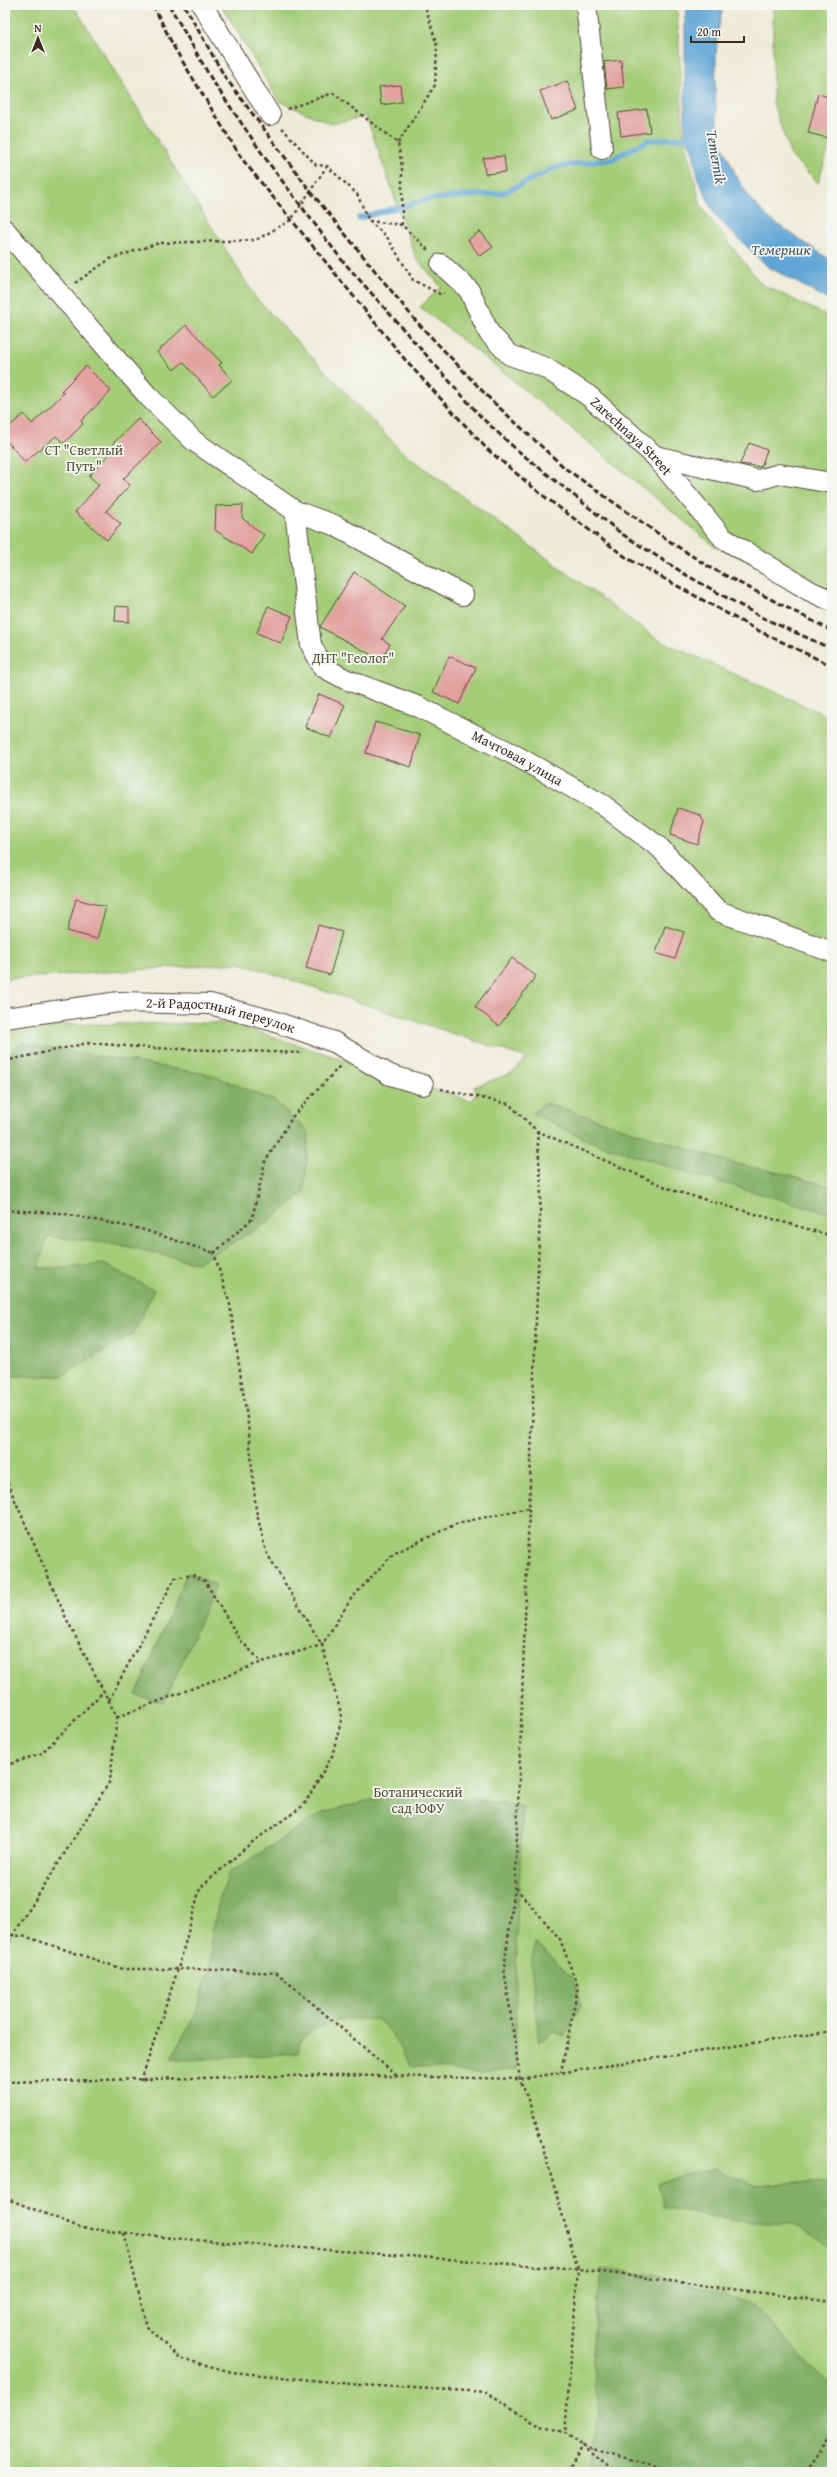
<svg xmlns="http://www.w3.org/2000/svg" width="837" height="2477" font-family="'Gentium Book Plus',serif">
<rect width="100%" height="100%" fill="#f6f6f2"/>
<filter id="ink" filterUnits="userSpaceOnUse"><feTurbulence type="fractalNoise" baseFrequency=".025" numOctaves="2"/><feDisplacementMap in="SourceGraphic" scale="8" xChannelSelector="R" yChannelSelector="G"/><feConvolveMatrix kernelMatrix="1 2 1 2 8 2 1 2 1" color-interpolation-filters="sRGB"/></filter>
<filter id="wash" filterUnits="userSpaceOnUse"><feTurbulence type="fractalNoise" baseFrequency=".012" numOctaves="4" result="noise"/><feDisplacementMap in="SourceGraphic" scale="16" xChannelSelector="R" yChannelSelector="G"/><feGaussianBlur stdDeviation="0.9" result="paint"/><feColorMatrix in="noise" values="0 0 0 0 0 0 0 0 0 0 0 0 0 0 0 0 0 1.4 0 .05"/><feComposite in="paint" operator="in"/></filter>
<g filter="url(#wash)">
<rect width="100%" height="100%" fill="#eeebd7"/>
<path fill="#a4cd78" stroke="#707c4b" d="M5,5H73L256,298L401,451L657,639L832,718V2472H5V1025L230,1023L471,1101L477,1093L474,1087L512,1073L527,1058L240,963L5,979Z
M221,5H677L683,132L701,207L761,284L832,318V595L714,546L498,368L420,307L441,287L416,258L366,116L331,124L279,101Z
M773,5H832V38L825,66L832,67V138L818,183L791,156L773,103Z"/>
<path fill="#83b068" stroke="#5f6d43" d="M21,1043L212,1075L275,1101L309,1133L304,1193L262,1226L197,1263L117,1244L47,1236L39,1268H67L104,1264L154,1290L133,1334L62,1376H6L5,1059Z
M546,1103L732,1163L789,1175L832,1187V1214L712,1180L589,1141L532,1113Z
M187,1573L216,1585L164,1703L136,1695Z
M406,1795L485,1801L523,1807L516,1941V2070L475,2073L410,2066L390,2031L377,2019C342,2019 330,2017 300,2040L298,2053L189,2060L171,2058L194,2017L211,1966L212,1934L219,1901L229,1873L320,1814L366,1801Z
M536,1942L573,1979L581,2005L565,2036L553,2031L539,2043L531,1964Z
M715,2169L756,2186L810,2182L832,2183V2248L795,2224L749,2222L663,2207L657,2183Z
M601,2269L654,2275L752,2304L826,2382L832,2384V2472H587L591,2464L598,2413L592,2361Z"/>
<path fill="#60a5d5" stroke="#4e687a" d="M688,5H723L717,36L715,94L718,136L738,179L750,199L771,220L832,261V302L767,266L716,217L698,179L693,152L685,134V17Z"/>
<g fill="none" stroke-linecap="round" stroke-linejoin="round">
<path stroke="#60a5d5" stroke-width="5.5" d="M359,218L430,199L503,193L557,167L612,159L649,140L693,137"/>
</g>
<g id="blocks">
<path fill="#e2a19e" d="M621,60L624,87L607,89L604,62Z
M567,81L578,110L551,120L540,91Z
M400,85L402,102L381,105L379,87Z
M818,94L832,98V139L808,133Z
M647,109L650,132L621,136L618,113Z
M504,156L506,172L485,174L483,158Z
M480,231L493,247L480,256L468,240Z
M186,325L222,363L219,365L232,380L213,396L183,362L174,370L157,352Z
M86,366L111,391L81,421L83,424L64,443L56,436L25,462L5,439V430L24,414L32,424L64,393L61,391Z
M138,419L161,442L123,479L130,485L106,511L121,524L107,540L75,512L99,485L89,476L113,450L109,447Z
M749,443L767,450L761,467L740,464Z
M243,505L242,518L264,535L252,554L215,530L216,506Z
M354,572L405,606L382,639L390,644L381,660L320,627Z
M116,606L129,607V622L115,621Z
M268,606L292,616L281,643L257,633Z
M449,656L476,668L459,704L433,692Z
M319,694L345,705L331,738L305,727Z
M375,722L420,735L411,767L366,753Z
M678,808L700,815L704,822L697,844L670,835Z
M76,899L106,907L97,939L67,931Z
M318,925L342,932L330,975L306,968Z
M665,926L684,932L675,959L656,953Z
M512,958L536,976L499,1026L475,1007Z"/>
</g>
</g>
<g filter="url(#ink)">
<use href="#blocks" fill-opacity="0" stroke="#56473a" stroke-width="1"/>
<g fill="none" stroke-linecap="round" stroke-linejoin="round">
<defs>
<g id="street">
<path d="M202,5L270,115"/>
<path d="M586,5L602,149"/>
<path d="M5,230L148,396L194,441L295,511L334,525L463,595"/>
<path id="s1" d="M441,264L469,290L489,333L510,355L544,367L589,396L655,456L723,538L810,591L832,601"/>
<path d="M655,456L758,480L779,474L832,483"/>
<path id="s2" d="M295,511L311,645L323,667L345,679L417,706L511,753L603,805L660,848L718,911L832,952"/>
<path id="s3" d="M5,1018L119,1002L210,1004L270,1020L334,1042L390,1075L423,1085"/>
</g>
</defs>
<use href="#street" stroke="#56473a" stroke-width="22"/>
<path stroke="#56473a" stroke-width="2.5" stroke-dasharray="3 3" stroke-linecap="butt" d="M287,109L333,93L398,143L402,167V225
M282,128L316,165L327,166L357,194L369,221L387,237L413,280L440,294L444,293
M398,143L435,85L437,46L425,5
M369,221L402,225L429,251
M75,283L110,259L159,243L256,240L291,220L327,166
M5,1061L88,1043L152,1048L303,1053
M441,1089L509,1104L537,1131L675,1191L832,1236
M537,1131L541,1186L515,1887L504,1968L520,2079L532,2110L578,2269L565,2433
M5,1210L60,1213L141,1229L214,1253
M214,1253L252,1219L265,1162L293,1116L340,1066
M5,1477L66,1618L117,1717L110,1781L5,1948
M109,1700L175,1578L193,1575L205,1581L240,1640L262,1662
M117,1717L262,1662L322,1645L351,1599L393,1554L458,1523L529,1508
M5,1766L42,1753L104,1691
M516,1888L560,1939L578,1987L561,2072
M5,1934L27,1937L123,1969H197L277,1973L397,2076
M141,2081L178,1969L200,1888L251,1843L304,1805L332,1756L342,1717L322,1645L266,1552L256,1510L248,1424L230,1305L214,1253
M5,2082L336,2075L520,2079L832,2031
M5,2198L82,2228L171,2238L578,2269L832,2302
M124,2233L147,2327L179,2358L232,2372L361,2385L487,2392L533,2422L565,2433L583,2446L678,2472
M567,2472L583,2446L615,2472
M805,2472L827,2442L832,2432"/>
<use href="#street" stroke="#fff" stroke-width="20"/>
<path stroke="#3b2a1e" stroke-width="3" stroke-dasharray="6 3" stroke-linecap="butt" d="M153,5L175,49L242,159L407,362L487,449L541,494L627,558L755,629L832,666
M169,5L212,80L268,162L341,259L483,419L517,450L622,534L688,576L763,618L832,649
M184,5L225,77L311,192L415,320L491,400L566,469L663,537L709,567L832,631"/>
</g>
</g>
<g text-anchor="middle" stroke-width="3.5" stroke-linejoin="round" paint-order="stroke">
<g font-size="14" fill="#3b2a1e" stroke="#f6f6f2">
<text dy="5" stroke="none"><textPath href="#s1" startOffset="264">Zarechnaya Street</textPath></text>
<text dy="5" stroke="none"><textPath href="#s2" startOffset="375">Мачтовая улица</textPath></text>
<text dy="5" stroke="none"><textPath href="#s3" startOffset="218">2-й Радостный переулок</textPath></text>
</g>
<g font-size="14" fill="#555334" stroke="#f6f6f2">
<text x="84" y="455">СТ "Светлый<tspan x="84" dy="16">Путь"</tspan></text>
<text x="353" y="663">ДНТ "Геолог"</text>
<text x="418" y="1797">Ботанический<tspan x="418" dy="16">сад ЮФУ</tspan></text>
</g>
<g font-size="15" font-style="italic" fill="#48555e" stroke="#f6f6f2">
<text transform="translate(716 157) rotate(80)" y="5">Temernik</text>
<text x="781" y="255">Темерник</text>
</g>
</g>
<rect width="837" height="2477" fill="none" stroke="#f6f6f2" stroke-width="20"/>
<g transform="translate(38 38)" stroke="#f6f6f2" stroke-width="3" paint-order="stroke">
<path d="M0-3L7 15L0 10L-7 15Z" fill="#3b2a1e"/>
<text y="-6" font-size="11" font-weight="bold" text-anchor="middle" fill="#3b2a1e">N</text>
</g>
<path d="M691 36v6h53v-6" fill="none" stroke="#3b2a1e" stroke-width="2"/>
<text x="697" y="36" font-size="12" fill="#3b2a1e" stroke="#f6f6f2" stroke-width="3" paint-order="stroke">20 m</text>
</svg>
